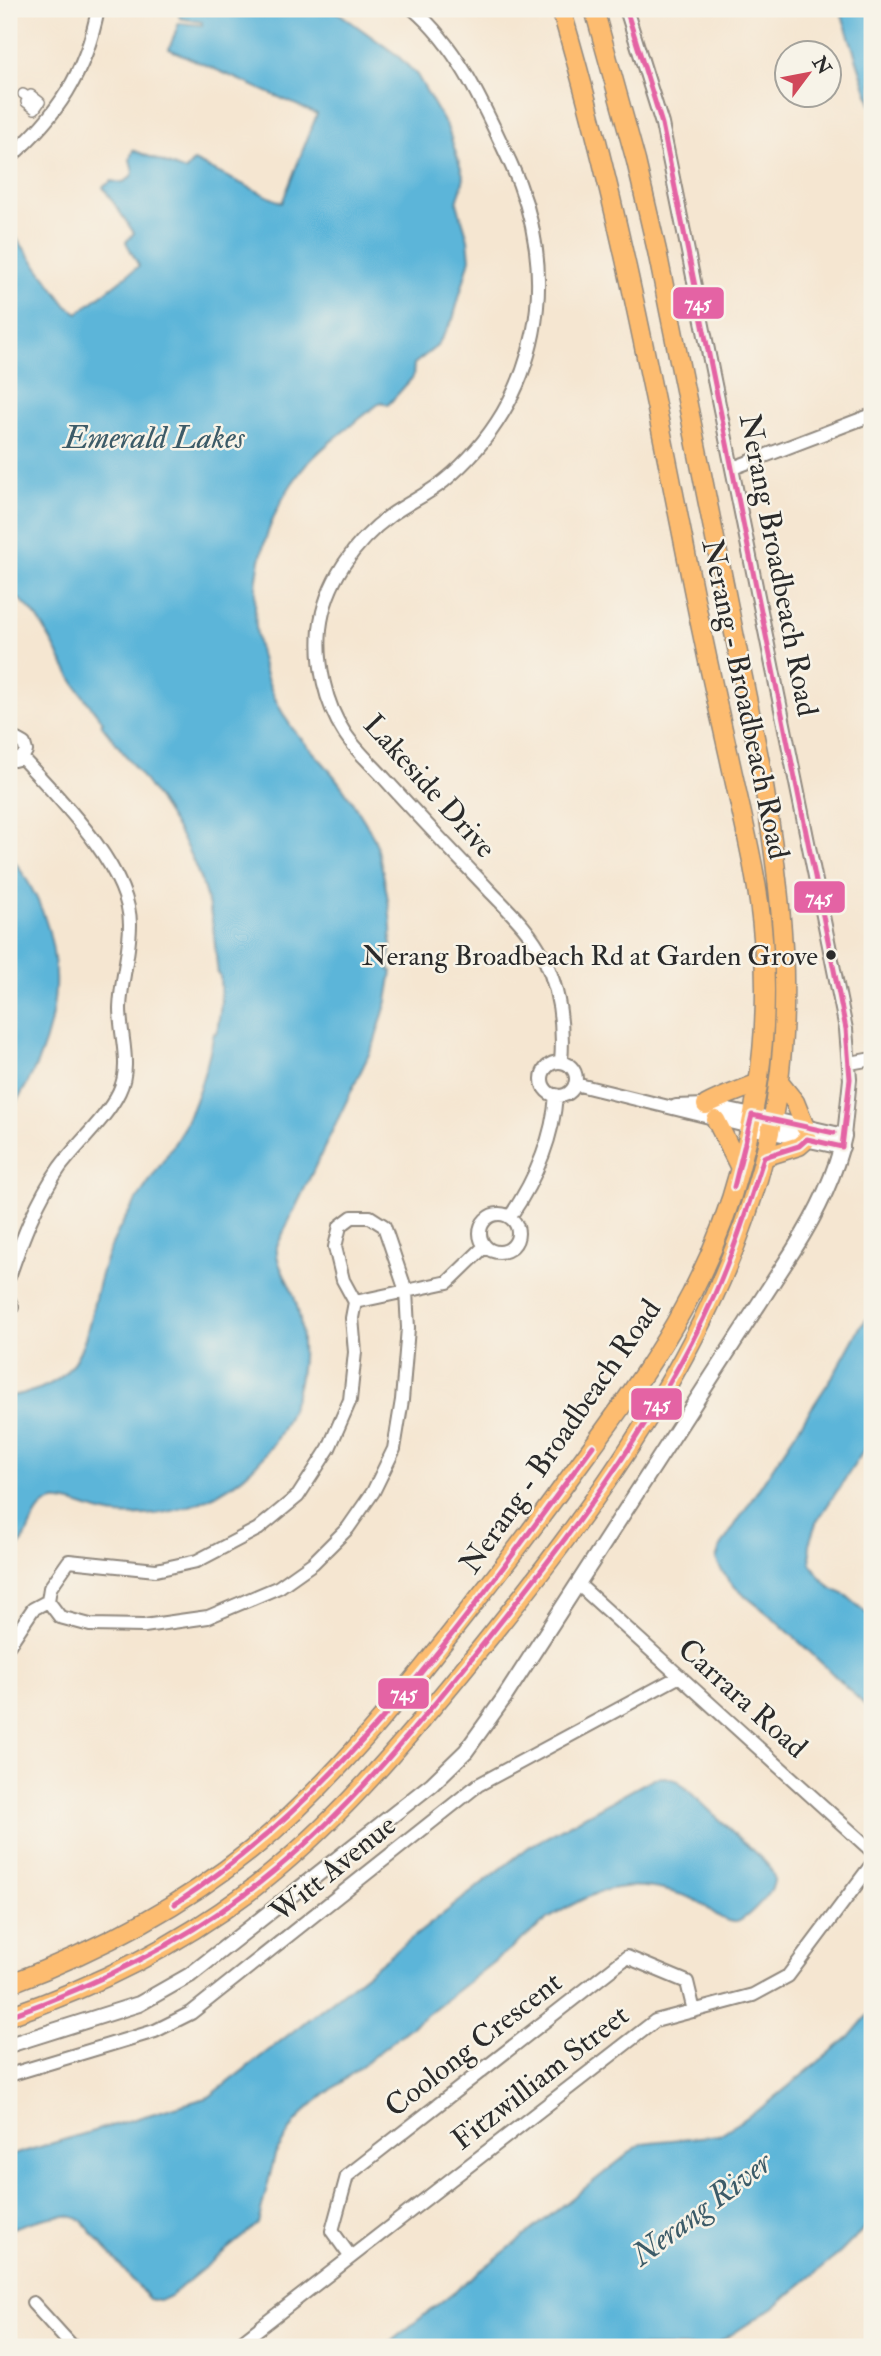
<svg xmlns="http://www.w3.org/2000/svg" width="881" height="2356" font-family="'IM FELL Double Pica',serif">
<rect width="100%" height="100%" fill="#f7f3e8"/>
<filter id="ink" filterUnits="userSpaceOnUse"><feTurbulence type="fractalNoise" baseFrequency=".0143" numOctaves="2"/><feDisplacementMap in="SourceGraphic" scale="14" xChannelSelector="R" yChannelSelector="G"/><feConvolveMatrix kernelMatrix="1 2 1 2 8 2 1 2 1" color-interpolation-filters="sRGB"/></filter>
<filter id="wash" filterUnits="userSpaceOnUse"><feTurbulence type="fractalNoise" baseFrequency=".00686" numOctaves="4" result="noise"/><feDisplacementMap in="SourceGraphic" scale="28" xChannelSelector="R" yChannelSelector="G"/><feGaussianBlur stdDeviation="1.57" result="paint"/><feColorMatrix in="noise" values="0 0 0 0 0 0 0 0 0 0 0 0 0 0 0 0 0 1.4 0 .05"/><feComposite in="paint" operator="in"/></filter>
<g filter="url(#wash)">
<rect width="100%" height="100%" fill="#f5e6d1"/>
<path fill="#5cb5d9" stroke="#447082" stroke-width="2" d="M177,9H333L397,55L417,75L448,129L464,178L457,203L468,239L470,259L453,319L437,346L414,364L413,377L388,405L381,402C356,422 321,446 301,471C245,543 239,649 290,725C300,739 314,752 325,765C339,781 351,799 362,817C368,827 376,839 378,850C383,873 390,902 391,927C392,941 390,956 389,970L392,971L387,1001L374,1044L277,1246C275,1264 288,1279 294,1296C301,1316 303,1338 302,1359C295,1457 214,1522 117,1515C99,1514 69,1499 55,1501C28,1505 33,1543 9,1554V1396C28,1394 54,1386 66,1372C91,1345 91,1303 103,1268C120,1214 153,1181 180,1134C197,1102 207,1068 214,1033H217L221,1003L220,975L218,974C216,958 215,942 213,926C200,847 149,785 101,724L103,722C93,709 82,696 72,679C51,646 45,614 9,592V243L17,239L67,306L78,313L139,266L126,242L134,233L103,187L112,181C122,184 128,182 133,173L130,159L133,150L185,171L194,161L282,203L317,114L169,49L179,23L202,25V22L180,18Z
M840,9H872V106Z
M9,854C76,939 65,1033 9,1113Z
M872,1313V1438L816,1523L809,1544L811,1563L820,1577L831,1588L847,1596L872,1618V1712C839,1680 807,1648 772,1617C751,1599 727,1587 716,1559L720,1548L836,1371L860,1327Z
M665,1777L678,1781L768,1865C772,1872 776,1877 773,1885C771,1893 745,1921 736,1922C723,1923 710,1909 699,1902C689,1896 676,1893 664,1890C616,1879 588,1894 548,1919L308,2108L294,2124L275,2155L258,2224L170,2296L159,2301L149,2299L82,2221C62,2208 31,2223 9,2229V2156L209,2097L530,1846L654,1778Z
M872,2010V2220L840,2253L774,2307L712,2347H384L642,2143L719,2135L767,2104L850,2036Z"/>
</g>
<g filter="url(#ink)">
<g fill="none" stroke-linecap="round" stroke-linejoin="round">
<defs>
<path id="pedestrian" d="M23,94L29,98L31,95L40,102L35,109L26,102L29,98"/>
<path id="minor" d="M413,9C460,49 484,107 510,162C563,273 541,401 444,481C428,494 408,503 391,515C354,542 325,583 320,629C317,664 325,703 344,732C355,750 372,764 385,779C419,817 454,853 489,890C509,911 531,931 544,958C560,991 564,1026 561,1062
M626,9L662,124L846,1029L850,1079L844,1136
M9,158C57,116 86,73 98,9
M733,468L872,415
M9,743L17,740L24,744L26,751L22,758
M9,757L14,760L22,758
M542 1079a17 17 0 1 1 34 0a17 17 0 1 1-34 0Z
M850,1063L872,1059
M575,1084L750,1127
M676,1106L706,1105L752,1115
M480 1233a19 19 0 1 1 38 0a19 19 0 1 1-38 0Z
M352,1217H370L384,1226L406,1291L408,1328L402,1400L394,1449L373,1492L348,1528L313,1563L279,1587L208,1617L144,1626L90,1625L60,1617L48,1601L50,1588L69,1561L156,1570L197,1561L258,1529L298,1496L329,1448L350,1400L355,1352L352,1318L355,1302L343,1280L335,1247L340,1226Z
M510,1217C535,1180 553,1140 556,1095
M9,1277C22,1239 36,1201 60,1167C78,1143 106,1119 119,1092C132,1066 120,1036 120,1008C121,980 130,952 130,924C130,868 58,797 22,758
M9,1300L12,1307L9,1315
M355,1302L448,1282L485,1246
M578,1584L872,1851
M9,1645L33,1609L48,1601
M9,2075L155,2031L191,2013L478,1785L680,1676
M350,2256L332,2231L347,2176L627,1957L687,1982L694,2011
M33,2303L73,2347
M235,2347L655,2021L753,1995L788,1976L872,1864
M869,2347L872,2345"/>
<path id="tertiary" d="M750,1127L842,1147
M9,2045L139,2004L190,1975L432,1784L466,1751L504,1698L793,1251C816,1215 835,1178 844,1136L752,1115"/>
<path id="primary" d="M779,1082L795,1102L805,1127
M706,1105C722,1096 740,1091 758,1083
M716,1120L740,1168
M764,1157L799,1146L807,1139
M9,1984C96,1951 178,1909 251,1850C335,1781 403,1694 469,1610C508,1561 545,1512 581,1462C652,1366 709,1285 740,1168C761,1094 769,1015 763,938C758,875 742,817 729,756C715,695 702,635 690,574C652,384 616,195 561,9
M9,2016C94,1987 175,1947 247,1893C332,1828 400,1747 467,1665C594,1509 727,1332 770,1132C797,1009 781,886 760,762L657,251L636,161L594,9"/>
</defs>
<use href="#pedestrian" stroke="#90887e" stroke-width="12"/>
<use href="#minor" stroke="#90887e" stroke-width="16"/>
<use href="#tertiary" stroke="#90887e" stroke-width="18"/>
<use href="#primary" stroke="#90887e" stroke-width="21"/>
<use href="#pedestrian" stroke="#fff" stroke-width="9"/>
<use href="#minor" stroke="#fff" stroke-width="12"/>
<use href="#tertiary" stroke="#fff" stroke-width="14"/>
<use href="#primary" stroke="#fdbc6f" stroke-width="18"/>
<defs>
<path id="bus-1" d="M734,1187L752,1115L834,1133
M175,1904C346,1793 473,1608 593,1446
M9,2016C93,1986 173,1948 245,1894C331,1830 400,1747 467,1664C559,1550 653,1431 714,1296C734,1251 749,1204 764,1157L799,1146L807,1139L842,1147L850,1079L846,1029L662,124L626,9"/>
</defs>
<use href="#bus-1" stroke="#f7f3e8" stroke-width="10"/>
<use href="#bus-1" stroke="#e463a4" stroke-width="5"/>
</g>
</g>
<circle fill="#2b2b2b" stroke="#f7f3e8" stroke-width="2.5" cx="831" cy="955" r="6"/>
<g text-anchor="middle" stroke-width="5" stroke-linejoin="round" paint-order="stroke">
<g font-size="28" fill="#2b2b2b" stroke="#f7f3e8" text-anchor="end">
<text x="818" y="965">Nerang Broadbeach Rd at Garden Grove</text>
</g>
<g font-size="30" fill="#2b2b2b" stroke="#f7f3e8">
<text transform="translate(779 565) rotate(79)" y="10">Nerang Broadbeach Road</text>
<text transform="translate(746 699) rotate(78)" y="10">Nerang - Broadbeach Road</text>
<text transform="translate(430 786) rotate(48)" y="10">Lakeside Drive</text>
<text transform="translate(560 1436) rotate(-55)" y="10">Nerang - Broadbeach Road</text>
<text transform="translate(743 1698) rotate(42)" y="10">Carrara Road</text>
<text transform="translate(333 1868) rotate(-39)" y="10">Witt Avenue</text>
<text transform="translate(473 2044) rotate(-38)" y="10">Coolong Crescent</text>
<text transform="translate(540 2077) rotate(-38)" y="10">Fitzwilliam Street</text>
</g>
<g font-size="32" font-style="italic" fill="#3c5b68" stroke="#f7f3e8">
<text x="154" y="448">Emerald Lakes</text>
<text transform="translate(701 2208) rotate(-37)" y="11">Nerang River</text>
</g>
</g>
<g stroke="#f7f3e8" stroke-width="2.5">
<rect x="672" y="286" width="53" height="34" rx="7" fill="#e463a4"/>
<rect x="793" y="880" width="53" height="34" rx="7" fill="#e463a4"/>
<rect x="630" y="1387" width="53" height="34" rx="7" fill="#e463a4"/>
<rect x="377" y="1677" width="53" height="33" rx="7" fill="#e463a4"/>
</g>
<g font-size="19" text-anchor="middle" font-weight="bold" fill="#fff">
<text x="698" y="310">745</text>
<text x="819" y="904">745</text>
<text x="657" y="1411">745</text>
<text x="404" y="1700">745</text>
</g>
<rect width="881" height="2356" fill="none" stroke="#f7f3e8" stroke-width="35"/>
<g transform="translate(808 74) rotate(58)"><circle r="33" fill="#f7f3e8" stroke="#a5a39c" stroke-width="2"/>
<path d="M0-5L12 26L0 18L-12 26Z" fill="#d1495b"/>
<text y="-10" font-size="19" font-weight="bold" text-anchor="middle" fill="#2b2b2b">N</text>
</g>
</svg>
